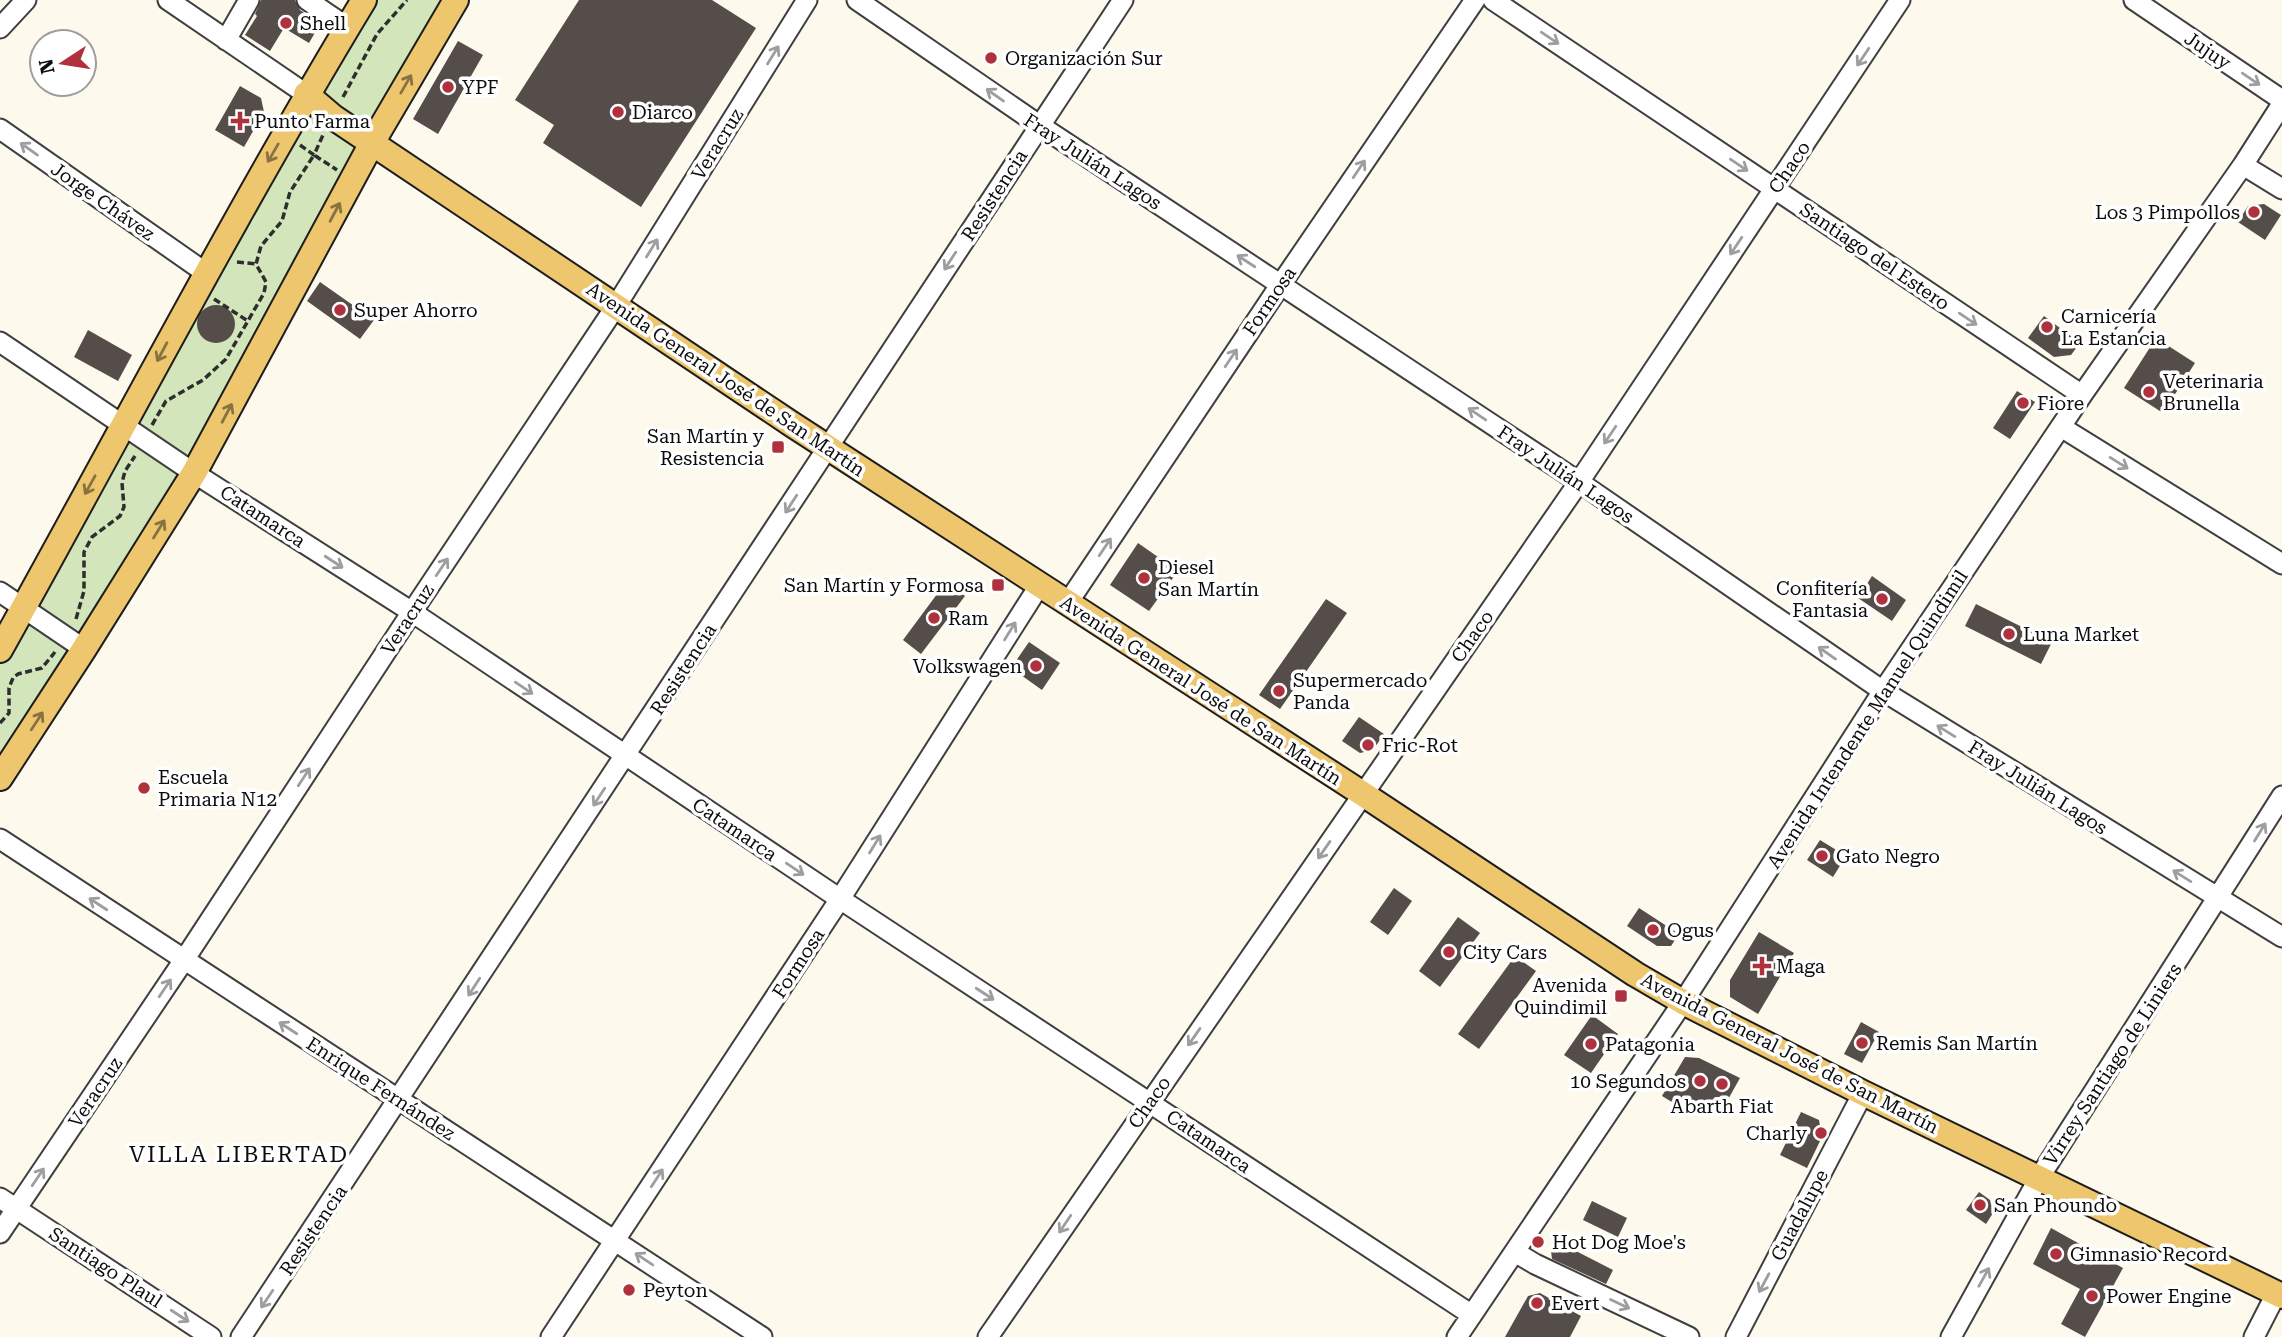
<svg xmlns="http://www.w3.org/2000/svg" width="2282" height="1337" font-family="'Roboto Serif',serif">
<rect width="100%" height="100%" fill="#fdf9ed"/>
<path fill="#d3e5ba" d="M364,0H456L194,473L0,778V650Z"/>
<path fill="#544d4a" d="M261,0H295L300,10L320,24L309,43L284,28L270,51L245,35L257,16L255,14Z
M579,0H712L756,28L641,207L543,143L554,125L515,100Z
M458,41L483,55L438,134L413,119Z
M240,86L261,98L264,112L244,147L215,130Z
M2264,204L2281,215L2265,240L2238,222L2248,206Z
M320,282L374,320L360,339L307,301Z
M197 324a19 19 0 1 1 38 0a19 19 0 1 1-38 0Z
M2044,316L2080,343L2071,355L2054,357L2028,338Z
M88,330L132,355L118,381L74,357Z
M2156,338L2195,363L2163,413L2124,388Z
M2017,391L2035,402L2010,439L1993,428Z
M1138,543L1178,571L1149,611L1110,585Z
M1872,576L1906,600L1892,621L1858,598Z
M946,582L965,596L921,654L903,640Z
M1326,599L1347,613L1280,709L1259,695Z
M1976,604L2052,642L2041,664L1965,626Z
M1029,642L1060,663L1042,690L1011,668Z
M1359,717L1384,734L1373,750L1360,753L1342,741Z
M1820,840L1846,856L1833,877L1807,860Z
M1394,888L1412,901L1388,935L1370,922Z
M1639,908L1679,934L1671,946H1657L1627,926Z
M1458,917L1480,933L1440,987L1419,971Z
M1759,932L1794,953L1758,1014L1730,997V980Z
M1515,956L1536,971L1479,1049L1458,1034Z
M1592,1015L1618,1034L1591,1073L1564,1055Z
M1861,1022L1879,1032L1862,1063L1844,1054Z
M1685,1057L1699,1058L1740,1078L1721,1112L1699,1100L1690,1113L1662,1096Z
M1801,1112L1819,1120L1822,1137L1807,1168L1780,1155Z
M1979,1192L1990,1200L1993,1213L1986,1224L1966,1210Z
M1592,1201L1627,1218L1618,1237L1583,1220Z
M2051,1228L2123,1268L2085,1337L2061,1324L2080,1289L2033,1264Z
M1560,1233L1578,1242L1574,1250L1613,1270L1606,1284L1552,1259L1551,1251Z
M1540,1293L1581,1316L1570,1337H1505L1528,1296Z"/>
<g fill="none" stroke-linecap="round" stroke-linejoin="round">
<defs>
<path id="minor" d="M168,0L306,94
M307,0L347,27
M857,0L1039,125L1579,482L1883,691L2282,937
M1493,0L2082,395
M2134,0L2282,100
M0,28L26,0
M226,40L249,0
M0,129L206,273
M2243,165L2282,189
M0,342L194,473L412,612L840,899L1472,1315
M2061,427L2282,564
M0,592L84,649
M1067,604L1281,284L1475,0
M0,839L762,1337
M0,1198L211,1337
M0,1233L184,960L412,612L616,306L807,0
M1515,1252L1535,1264L1689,1337
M241,1337L1123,0
M551,1337L840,899L1039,586
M988,1337L1579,482L1900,0
M1457,1337L1683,1002L1883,691L2082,395L2243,165L2282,104
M1736,1337L1863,1093
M1951,1337L2039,1178L2282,796
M2254,1337L2276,1294"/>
<path id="major" d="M306,94L333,117L793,425L1363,794L1635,974L1683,1002L1863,1093L2282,1296
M0,650C121,433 235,213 364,0
M0,778L84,649L194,473L372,143L456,0"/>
</defs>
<use href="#minor" stroke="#3f3f3f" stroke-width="23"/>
<use href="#major" stroke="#1d1d1d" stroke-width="28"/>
<path stroke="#2e2e2e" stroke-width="3.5" stroke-dasharray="7 3.5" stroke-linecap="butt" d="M343,97L377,34L407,0
M300,145L314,155L323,135
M237,262L256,264
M214,299L248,321
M152,425L166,401L203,380L226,359L264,293L266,282L256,264L261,246L282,221L290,192L314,155L337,170
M76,619L84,591V552L92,537L120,516L124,507L122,483L125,471L135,456
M0,723L9,713V688L13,678L18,674L42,668L55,652"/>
<use href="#minor" stroke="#fff" stroke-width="19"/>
<use href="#major" stroke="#edc66e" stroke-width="24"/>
</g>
<defs><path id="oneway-shaft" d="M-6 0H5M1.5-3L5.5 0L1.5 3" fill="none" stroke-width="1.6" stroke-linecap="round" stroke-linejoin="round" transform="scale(1.75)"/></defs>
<g stroke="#9e9e9e">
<use href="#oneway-shaft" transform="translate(1550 38) rotate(34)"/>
<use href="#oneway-shaft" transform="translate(773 55) rotate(-58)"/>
<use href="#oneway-shaft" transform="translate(1863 57) rotate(124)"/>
<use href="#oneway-shaft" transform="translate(2251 79) rotate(34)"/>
<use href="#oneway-shaft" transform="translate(995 95) rotate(-145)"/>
<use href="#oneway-shaft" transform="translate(29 149) rotate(-145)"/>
<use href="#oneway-shaft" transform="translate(1739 165) rotate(34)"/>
<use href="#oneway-shaft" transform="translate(1359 169) rotate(-56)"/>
<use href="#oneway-shaft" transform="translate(1736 246) rotate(124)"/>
<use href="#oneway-shaft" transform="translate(652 248) rotate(-58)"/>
<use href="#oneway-shaft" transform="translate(950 261) rotate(123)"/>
<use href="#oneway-shaft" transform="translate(1246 261) rotate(-147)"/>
<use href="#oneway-shaft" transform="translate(1968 319) rotate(34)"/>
<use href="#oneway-shaft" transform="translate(1231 358) rotate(-56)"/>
<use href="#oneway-shaft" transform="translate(1477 414) rotate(-146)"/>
<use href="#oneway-shaft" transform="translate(1610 435) rotate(124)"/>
<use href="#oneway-shaft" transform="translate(2119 463) rotate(32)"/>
<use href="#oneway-shaft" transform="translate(791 504) rotate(123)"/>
<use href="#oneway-shaft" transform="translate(1105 547) rotate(-56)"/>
<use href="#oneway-shaft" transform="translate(334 562) rotate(33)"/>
<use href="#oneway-shaft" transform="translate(442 567) rotate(-56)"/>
<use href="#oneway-shaft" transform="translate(1010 631) rotate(-58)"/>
<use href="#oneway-shaft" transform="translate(1827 653) rotate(-145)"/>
<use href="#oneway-shaft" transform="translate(524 688) rotate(34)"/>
<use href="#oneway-shaft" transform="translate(1946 731) rotate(-148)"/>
<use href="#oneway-shaft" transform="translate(304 777) rotate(-57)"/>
<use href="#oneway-shaft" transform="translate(599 797) rotate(123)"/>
<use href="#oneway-shaft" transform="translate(2260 832) rotate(-58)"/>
<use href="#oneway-shaft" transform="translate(875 844) rotate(-58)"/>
<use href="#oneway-shaft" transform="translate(1324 850) rotate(125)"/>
<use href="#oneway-shaft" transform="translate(795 869) rotate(34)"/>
<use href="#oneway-shaft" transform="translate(2182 876) rotate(-148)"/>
<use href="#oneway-shaft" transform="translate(98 904) rotate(-147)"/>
<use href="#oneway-shaft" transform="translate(474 987) rotate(123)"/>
<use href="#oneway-shaft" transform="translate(165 988) rotate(-56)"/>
<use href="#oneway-shaft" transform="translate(985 994) rotate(33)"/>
<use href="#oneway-shaft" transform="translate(288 1028) rotate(-147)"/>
<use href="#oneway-shaft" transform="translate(1194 1037) rotate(125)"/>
<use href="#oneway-shaft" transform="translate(38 1177) rotate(-56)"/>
<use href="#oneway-shaft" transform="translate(657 1178) rotate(-57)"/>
<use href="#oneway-shaft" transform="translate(1065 1224) rotate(124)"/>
<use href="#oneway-shaft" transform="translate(644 1259) rotate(-146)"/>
<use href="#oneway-shaft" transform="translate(1984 1277) rotate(-61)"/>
<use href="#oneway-shaft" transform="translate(1764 1283) rotate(118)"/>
<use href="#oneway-shaft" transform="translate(267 1299) rotate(124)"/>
<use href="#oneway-shaft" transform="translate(1620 1304) rotate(25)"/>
<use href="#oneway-shaft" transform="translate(180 1316) rotate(33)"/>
</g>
<g stroke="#887242">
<use href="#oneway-shaft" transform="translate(406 84) rotate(-60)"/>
<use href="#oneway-shaft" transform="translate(273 153) rotate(120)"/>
<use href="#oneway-shaft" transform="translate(335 212) rotate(-62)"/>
<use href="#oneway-shaft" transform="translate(162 352) rotate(118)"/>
<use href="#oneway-shaft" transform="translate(227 413) rotate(-62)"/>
<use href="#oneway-shaft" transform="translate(90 485) rotate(119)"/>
<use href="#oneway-shaft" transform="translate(159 529) rotate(-58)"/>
<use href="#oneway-shaft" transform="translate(37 721) rotate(-57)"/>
</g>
<g fill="#b0313e" stroke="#fff" stroke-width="2.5">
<circle cx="286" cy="23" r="7"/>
<circle cx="991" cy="58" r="7"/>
<circle cx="448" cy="87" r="7"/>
<circle cx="618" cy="112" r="7"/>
<path d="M236.5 110.5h7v7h7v7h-7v7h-7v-7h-7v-7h7z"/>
<circle cx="2254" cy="212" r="7"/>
<circle cx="340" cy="310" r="7"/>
<circle cx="2047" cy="327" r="7"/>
<circle cx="2149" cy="392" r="7"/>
<circle cx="2023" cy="403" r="7"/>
<rect x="771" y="440" width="14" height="14" rx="3.5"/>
<circle cx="1144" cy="578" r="7"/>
<rect x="991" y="578" width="14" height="14" rx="3.5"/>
<circle cx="1882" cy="599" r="7"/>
<circle cx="934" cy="618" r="7"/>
<circle cx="2009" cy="634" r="7"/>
<circle cx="1036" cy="666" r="7"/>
<circle cx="1279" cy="691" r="7"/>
<circle cx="1368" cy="745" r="7"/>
<circle cx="144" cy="788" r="7"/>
<circle cx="1822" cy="856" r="7"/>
<circle cx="1653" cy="930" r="7"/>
<circle cx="1449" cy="952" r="7"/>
<path d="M1758.5 955.5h7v7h7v7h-7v7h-7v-7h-7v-7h7z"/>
<rect x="1614" y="989" width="14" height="14" rx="3.5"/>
<circle cx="1862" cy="1043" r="7"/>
<circle cx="1591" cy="1044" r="7"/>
<circle cx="1700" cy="1081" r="7"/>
<circle cx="1722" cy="1084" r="7"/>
<circle cx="1821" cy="1133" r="7"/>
<circle cx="1980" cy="1205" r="7"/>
<circle cx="1538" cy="1242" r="7"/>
<circle cx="2056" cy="1254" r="7"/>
<circle cx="629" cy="1290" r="7"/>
<circle cx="2092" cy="1296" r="7"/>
<circle cx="1537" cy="1303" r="7"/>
</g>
<g text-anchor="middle" stroke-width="7" stroke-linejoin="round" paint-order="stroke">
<g font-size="19" fill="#0c0c0c" stroke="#fff" text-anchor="start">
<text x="300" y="30">Shell</text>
<text x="1005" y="65">Organización Sur</text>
<text x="462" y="94">YPF</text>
<text x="632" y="119">Diarco</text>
<text x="254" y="128">Punto Farma</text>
<text x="2240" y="219" text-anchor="end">Los 3 Pimpollos</text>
<text x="354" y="317">Super Ahorro</text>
<text x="2061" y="323">Carnicería<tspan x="2061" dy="22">La Estancia</tspan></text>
<text x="2163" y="388">Veterinaria<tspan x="2163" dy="22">Brunella</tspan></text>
<text x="2037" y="410">Fiore</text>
<text x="764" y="443" text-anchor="end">San Martín y<tspan x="764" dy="22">Resistencia</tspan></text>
<text x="1158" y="574">Diesel<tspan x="1158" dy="22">San Martín</tspan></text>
<text x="984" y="592" text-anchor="end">San Martín y Formosa</text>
<text x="1868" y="595" text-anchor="end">Confitería<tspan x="1868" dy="22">Fantasia</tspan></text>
<text x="948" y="625">Ram</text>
<text x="2023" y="641">Luna Market</text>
<text x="1022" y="673" text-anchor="end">Volkswagen</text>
<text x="1293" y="687">Supermercado<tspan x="1293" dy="22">Panda</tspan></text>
<text x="1382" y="752">Fric-Rot</text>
<text x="158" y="784">Escuela<tspan x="158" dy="22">Primaria N12</tspan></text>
<text x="1836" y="863">Gato Negro</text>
<text x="1667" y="937">Ogus</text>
<text x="1463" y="959">City Cars</text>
<text x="1776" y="973">Maga</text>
<text x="1607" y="992" text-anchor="end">Avenida<tspan x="1607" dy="22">Quindimil</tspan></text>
<text x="1876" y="1050">Remis San Martín</text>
<text x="1605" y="1051">Patagonia</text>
<text x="1686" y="1088" text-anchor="end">10 Segundos</text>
<text x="1722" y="1113" text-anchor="middle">Abarth Fiat</text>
<text x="1807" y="1140" text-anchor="end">Charly</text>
<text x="1994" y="1212">San Phoundo</text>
<text x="1552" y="1249">Hot Dog Moe's</text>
<text x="2070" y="1261">Gimnasio Record</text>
<text x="643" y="1297">Peyton</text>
<text x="2106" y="1303">Power Engine</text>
<text x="1551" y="1310">Evert</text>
</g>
<g font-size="19" fill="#0c0c0c" stroke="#fff">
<text transform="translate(2208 50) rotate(34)" y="7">Jujuy</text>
<text transform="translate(717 144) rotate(-58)" y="7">Veracruz</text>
<text transform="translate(1093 161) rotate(33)" y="7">Fray Julián Lagos</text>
<text transform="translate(1789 167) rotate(-56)" y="7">Chaco</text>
<text transform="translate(994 195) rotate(-57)" y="7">Resistencia</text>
<text transform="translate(103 201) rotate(35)" y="7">Jorge Chávez</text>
<text transform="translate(1875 256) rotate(34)" y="7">Santiago del Estero</text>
<text transform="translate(1269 301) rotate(-56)" y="7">Formosa</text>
<text transform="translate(726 379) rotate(34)" y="7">Avenida General José de San Martín</text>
<text transform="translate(1566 474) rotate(34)" y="7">Fray Julián Lagos</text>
<text transform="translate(263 516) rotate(33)" y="7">Catamarca</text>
<text transform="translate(407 619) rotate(-57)" y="7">Veracruz</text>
<text transform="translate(1472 636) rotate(-55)" y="7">Chaco</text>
<text transform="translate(683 669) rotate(-57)" y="7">Resistencia</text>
<text transform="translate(1201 690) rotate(33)" y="7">Avenida General José de San Martín</text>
<text transform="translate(1867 719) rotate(-57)" y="7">Avenida Intendente Manuel Quindimil</text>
<text transform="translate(2038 787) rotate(32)" y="7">Fray Julián Lagos</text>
<text transform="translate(735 829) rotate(34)" y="7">Catamarca</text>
<text transform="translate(798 963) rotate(-57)" y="7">Formosa</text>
<text transform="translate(1790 1053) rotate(27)" y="7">Avenida General José de San Martín</text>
<text transform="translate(2112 1064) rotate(-57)" y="7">Virrey Santiago de Liniers</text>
<text transform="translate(381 1088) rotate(33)" y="7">Enrique Fernández</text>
<text transform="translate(95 1092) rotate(-56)" y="7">Veracruz</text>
<text transform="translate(1149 1102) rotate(-55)" y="7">Chaco</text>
<text transform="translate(1209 1141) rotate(34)" y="7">Catamarca</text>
<text transform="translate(1799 1215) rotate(-62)" y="7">Guadalupe</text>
<text transform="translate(313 1230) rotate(-56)" y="7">Resistencia</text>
<text transform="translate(106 1267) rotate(33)" y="7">Santiago Plaul</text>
</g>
<g font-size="23" letter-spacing="2" fill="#0c0c0c" stroke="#fff">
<text x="239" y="1162">VILLA LIBERTAD</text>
</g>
</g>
<g transform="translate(63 63) rotate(258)"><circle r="33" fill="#ffffff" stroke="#9e9e9e" stroke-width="2"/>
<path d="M0-5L12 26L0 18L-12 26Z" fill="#b0313e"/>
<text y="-10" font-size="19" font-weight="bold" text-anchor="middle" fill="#0c0c0c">N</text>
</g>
</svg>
